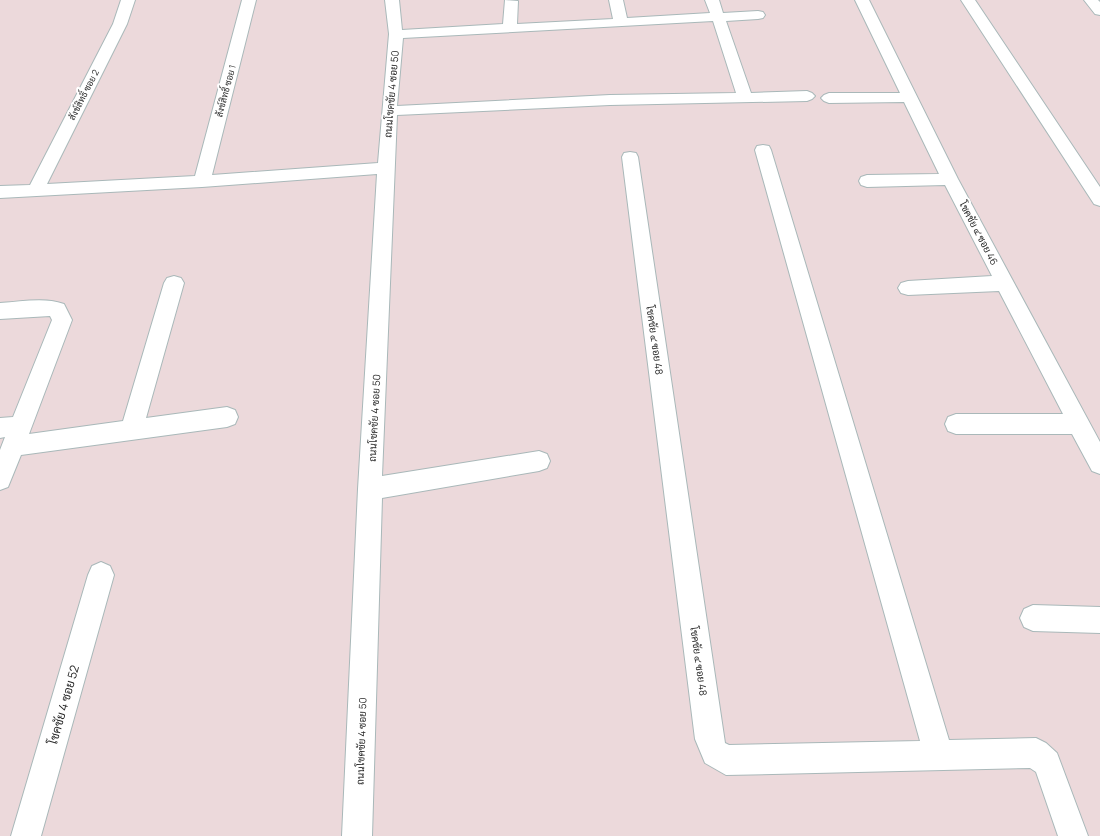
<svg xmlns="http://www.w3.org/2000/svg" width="1100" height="836" font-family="Manrope,Sarabun,sans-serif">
<rect width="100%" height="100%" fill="#ecd9db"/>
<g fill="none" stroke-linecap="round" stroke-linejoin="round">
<defs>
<path id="street" d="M121,0H135L127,24L47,184L195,176L242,0H256L212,175L378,163L389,34L385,0H399L402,30L503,24L505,0L518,1L517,24L613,19L609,0H623L627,18L710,13L705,0H719L723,13L758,11L763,12L765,15L763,18L758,19L726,21L751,93L807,91L812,93L815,96L812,99L807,101L610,105L397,115L382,476L539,451L547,454L550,461L547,468L539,471L382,498L372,836H342L358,489L377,174L202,187L0,198V186L30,185L113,24ZM713,21L736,93L610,95L397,106L403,38Z
M855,0H869L958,179L1100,442V474L1092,471L1072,434H956L948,431L945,424L948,417L956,414H1063L999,291L908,295L901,293L898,288L901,283L908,281L992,276L945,185L867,187L861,185L859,181L861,177L867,175L939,174L904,102L829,103L824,101L821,98L824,95L829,93H900Z
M961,0H975L1100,187V206L1094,204Z
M1084,0H1098L1100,2V15L1095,14Z
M763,145L769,146L771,150L949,740L1036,738L1046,743L1057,753L1088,836H1058L1036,772L1030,768L726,775L705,763L695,739L622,157L624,153L630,152L636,153L638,157L725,743L729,745L920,741L755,150L757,146Z
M174,276L181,278L184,283L146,418L227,407L235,410L238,417L235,424L227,427L21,455L8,487L0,490V450L5,437L0,438V418L13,417L52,320L50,316L0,319V303C21,302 44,297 64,304L72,320L29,434L123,421L164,283L167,278Z
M101,562L110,566L114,575L41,836H11L88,575L92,566Z
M1033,605L1100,607V633L1033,631L1024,627L1020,618L1024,609Z"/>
</defs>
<use href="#street" stroke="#a9b8b9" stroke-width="2"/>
<use href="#street" fill="#fff" fill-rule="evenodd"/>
</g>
<g text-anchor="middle" stroke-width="4" stroke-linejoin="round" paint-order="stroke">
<g font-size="9" fill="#282828" stroke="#fff">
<text transform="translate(226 91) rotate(-75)" y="3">สังข์สิทธิ์ ซอย 1</text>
<text transform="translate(84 95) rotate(-63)" y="3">สังข์สิทธิ์ ซอย 2</text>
</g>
<g font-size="10" fill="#282828" stroke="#fff">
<text transform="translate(391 94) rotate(-85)" y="4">ถนนโชคชัย 4 ซอย 50</text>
<text transform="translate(979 233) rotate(62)" y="4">โชคชัย ๔ ซอย 46</text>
<text transform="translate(655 340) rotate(82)" y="4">โชคชัย ๔ ซอย 48</text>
<text transform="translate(374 418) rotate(-87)" y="4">ถนนโชคชัย 4 ซอย 50</text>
<text transform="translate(699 661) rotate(82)" y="4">โชคชัย ๔ ซอย 48</text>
<text transform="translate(361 741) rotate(-88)" y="4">ถนนโชคชัย 4 ซอย 50</text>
</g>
<g font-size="12" fill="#282828" stroke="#fff">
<text transform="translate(64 705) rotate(-74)" y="4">โชคชัย 4 ซอย 52</text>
</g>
</g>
</svg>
